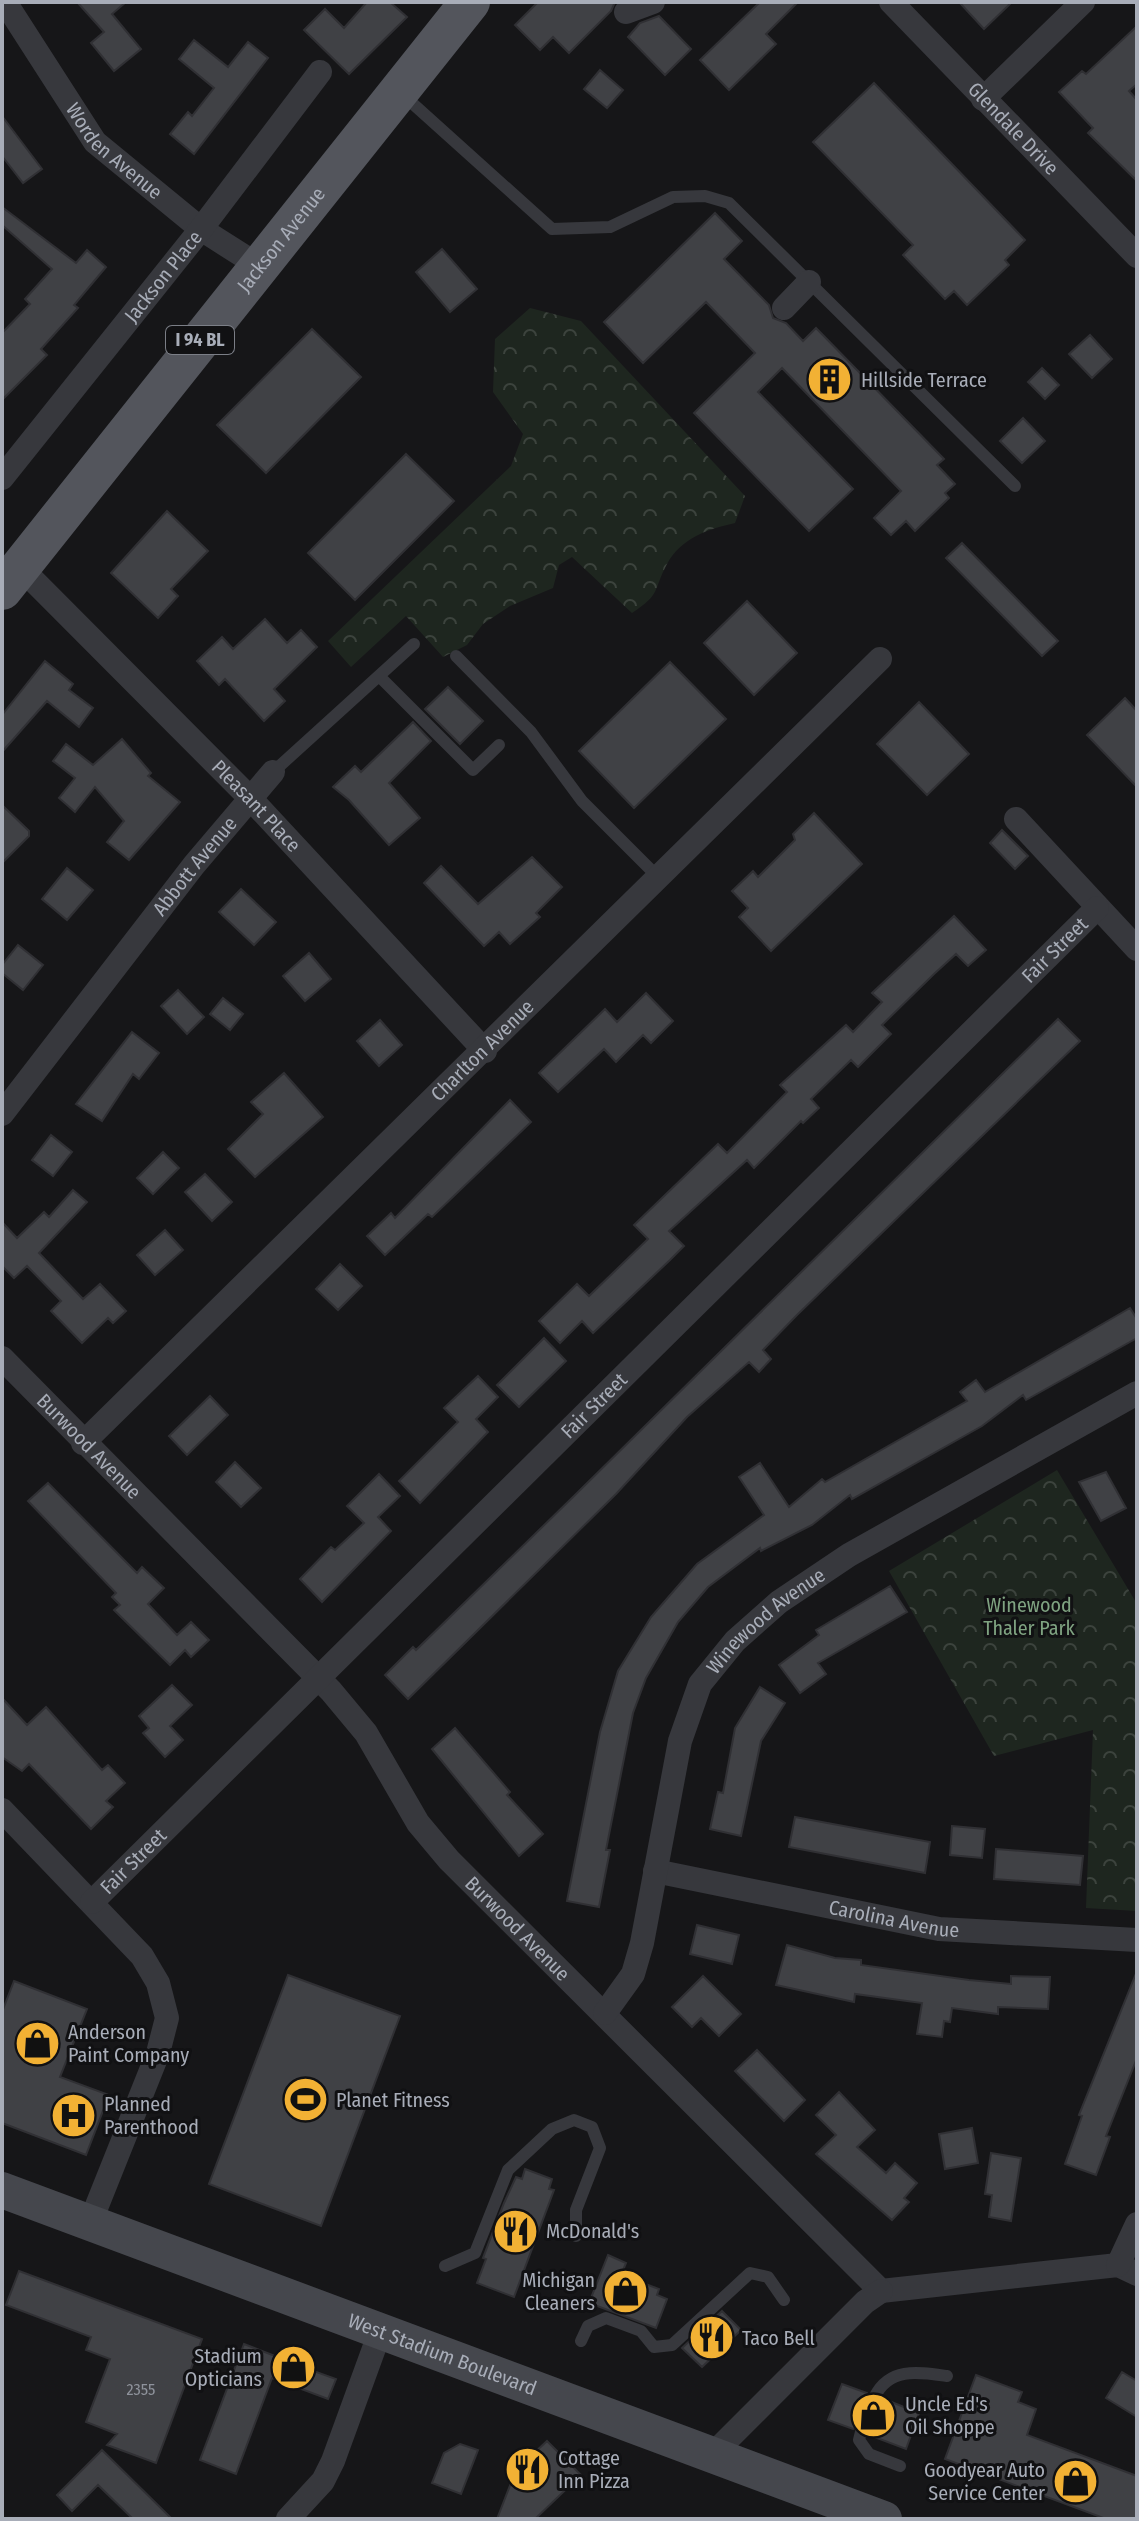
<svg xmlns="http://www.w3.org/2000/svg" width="1139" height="2521" font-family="'Fira Sans Condensed',sans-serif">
<defs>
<pattern id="forest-crowns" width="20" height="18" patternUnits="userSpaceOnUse" patternTransform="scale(2)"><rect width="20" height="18" fill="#1e261f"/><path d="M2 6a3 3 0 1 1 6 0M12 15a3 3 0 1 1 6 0" fill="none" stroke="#3c433d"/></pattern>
</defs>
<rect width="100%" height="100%" fill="#161618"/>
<path fill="url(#forest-crowns)" d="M530,308L581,321L745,496L735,523C708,529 681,538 667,564C652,592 662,593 632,613L572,557L559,565L553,588L510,606L483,624L467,645L443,657L406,616L351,667L328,641L511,466L523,434L493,392L495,339Z
M1057,1470L1137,1604V1911L1086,1908L1093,1730L994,1756L889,1571Z"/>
<path fill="#404145" stroke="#303034" stroke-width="2" d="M77,2H126L112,14L141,49L114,71L91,43L104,32Z
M367,2H390L407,17L349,74L304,30L325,9L344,28Z
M538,2H615L611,11L569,53L553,37L540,50L515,25Z
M760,2H798L766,34L776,44L729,90L700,60Z
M959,2H1012L984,29Z
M659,16L691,49L665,75L628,37L640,23Z
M1137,26V84L1129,91L1137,100V181L1088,133L1093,128L1059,92L1082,71L1086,74Z
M194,40L228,67L248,42L268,58L194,154L170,134L188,112L192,116L214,88L179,59Z
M600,70L623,90L607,108L584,89Z
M874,83L1025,240L1005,260L1009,265L967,305L954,291L945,299L903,255L913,245L813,142Z
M2,116L42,169L23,183L2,156Z
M2,207L76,263L87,250L106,267L74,305L78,308L41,349L47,355L2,400V333L30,304L25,299L52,269L2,225Z
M715,213L742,241L724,259L769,305L773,318L786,323L803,341L816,328L944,459L937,465L955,484L945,493L949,498L915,531L906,521L891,535L874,518L901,491L782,368L758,392L853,489L809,531L694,413L755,353L706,302L643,363L604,322Z
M442,249L477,289L450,312L416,272Z
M312,329L361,377L266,473L217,425Z
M1090,335L1112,359L1092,378L1069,354Z
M1042,368L1059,385L1045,399L1028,382Z
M1023,418L1045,441L1022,463L1000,441Z
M406,454L454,501L355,600L308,553Z
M167,511L208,551L171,589L178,596L158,618L111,573Z
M962,543L1058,641L1042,656L946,558Z
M747,601L797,653L754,695L704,643Z
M265,619L287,643L301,630L317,647L274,689L285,701L264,721L225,679L219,685L197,661L222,637L233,649Z
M45,661L73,684L69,690L93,708L79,727L47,701L2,752V715Z
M670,662L726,719L634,808L579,751Z
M448,687L483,721L460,744L425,709Z
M1125,698L1137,711V787L1087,735Z
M919,702L969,754L927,795L877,744Z
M413,722L431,741L389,783L420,818L389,845L349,800L333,787L355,766L361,772Z
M122,739L151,773L148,776L180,802L129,860L107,842L124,821L95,787L75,812L59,798L75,778L53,761L66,744L93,765Z
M2,805L29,831V836L2,863Z
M814,813L862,864L771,951L739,917L748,908L732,891L753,871L758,877L795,840L793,834Z
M1002,830L1028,856L1015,869L990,843Z
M532,857L562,887L536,913L540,917L510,944L499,932L484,946L424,883L441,866L478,904Z
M67,868L93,890L67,920L42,899Z
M241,889L276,922L254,945L219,912Z
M954,916L986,950L968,966L956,954L934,974L882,1025L891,1034L858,1067L851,1060L811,1099L819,1108L803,1123L801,1121L754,1168L747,1160L669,1231L684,1246L670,1260L593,1333L582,1321L560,1343L539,1321L577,1284L589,1296L648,1239L634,1225L718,1144L727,1153L787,1092L780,1085L846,1025L853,1032L882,1002L872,993Z
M18,945L43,965L23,990L2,973V965Z
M309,953L331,979L305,1001L283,976Z
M178,990L204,1017L187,1034L161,1006Z
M646,993L673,1021L651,1043L643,1035L616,1062L604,1049L558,1092L539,1073L605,1009L617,1022Z
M223,998L243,1014L230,1030L210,1014Z
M1058,1019L1080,1041L797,1315L763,1350L771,1359L759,1372L749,1362L687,1417L616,1494L408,1699L385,1675L413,1647L416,1650L574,1496Z
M380,1020L402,1045L379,1066L357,1041Z
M132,1032L159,1053L139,1079L133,1074L102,1121L76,1104Z
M284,1073L323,1117L255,1177L228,1149L263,1114L251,1102Z
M510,1100L531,1122L432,1217L428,1214L385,1255L367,1236L391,1213L395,1218Z
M51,1135L72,1152L53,1176L32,1160Z
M163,1152L179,1168L153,1194L137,1178Z
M205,1174L232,1202L212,1221L185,1192Z
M73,1190L87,1202L39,1253L83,1299L100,1284L126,1311L113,1323L108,1318L82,1343L51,1311L61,1301L27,1266L14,1278L2,1266V1222L17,1238L44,1212L49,1217Z
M165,1230L183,1250L155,1275L137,1255Z
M340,1264L362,1286L338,1310L316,1289Z
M1130,1308L1137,1319V1338L1026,1400L1023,1395L982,1426L852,1499L850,1495L812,1525L761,1551L760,1548L708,1587L678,1622L646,1678L633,1713L606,1850H610L599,1907L567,1901L600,1732L618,1671L651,1617L697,1564L764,1515L739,1477L760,1463L789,1507L822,1479L825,1482L967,1401L960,1392L976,1380L985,1392Z
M544,1338L566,1361L519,1407L497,1385Z
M478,1376L498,1397L476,1419L488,1432L420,1503L399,1481L458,1422L444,1408Z
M210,1396L228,1415L187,1455L169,1436Z
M235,1462L261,1488L241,1507L216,1482Z
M1106,1472L1126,1508L1101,1521L1079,1482Z
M379,1474L400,1496L378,1517L391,1531L322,1602L300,1579L331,1547L335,1550L364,1523L347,1506Z
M48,1483L137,1573L142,1567L164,1588L148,1604L177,1635L191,1622L209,1640L191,1657L185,1650L170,1665L114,1610L120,1605L112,1597L116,1593L28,1501Z
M890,1586L907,1612L818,1663L826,1674L800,1693L779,1665L819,1635L816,1630Z
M172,1685L192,1705L170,1726L183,1740L165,1757L143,1733L149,1728L139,1716Z
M760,1687L785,1703L761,1741L741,1836L710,1829L718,1792L723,1793L735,1728Z
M2,1698L27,1725L46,1707L102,1770L108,1765L125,1783L106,1801L113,1807L91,1829L29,1764L22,1771L2,1757Z
M455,1728L510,1792L507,1795L543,1834L519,1856L432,1749Z
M795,1817L930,1842L925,1873L789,1847Z
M952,1826L985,1829L982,1858L950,1855Z
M996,1849L1083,1856L1080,1885L994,1879Z
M697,1925L739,1935L732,1964L690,1954Z
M787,1945L835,1958L861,1960V1965L969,1980L1011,1984V1976L1050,1977L1048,2009L998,2007V2014L952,2008L950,2022L944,2021L942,2037L917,2034L922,2003L855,1994L854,2002L776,1985Z
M1137,1971V2058L1106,2136L1110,2137L1096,2175L1065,2164L1082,2116L1079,2115Z
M288,1975L400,2016L321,2226L209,2184Z
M703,1976L741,2014L719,2036L701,2018L692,2027L672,2007Z
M14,1981L87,2009L60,2077L109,2095L86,2155L2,2123V2012Z
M757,2050L805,2100L784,2121L735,2071Z
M839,2092L875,2130L857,2147L886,2173L895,2163L917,2183L904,2198L909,2202L892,2220L816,2154L836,2135L816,2115Z
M972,2128L978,2163L945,2169L939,2134Z
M991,2153L1021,2158L1011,2221L989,2217L992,2195L985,2194Z
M525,2169L552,2179L549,2189L554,2190L514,2297L477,2283L486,2259L483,2258L504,2203L516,2177L522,2179Z
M608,2255L626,2263L621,2275L659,2289L657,2295L667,2299L656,2328L589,2303Z
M19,2271L202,2339L156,2463L107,2445L117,2434L86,2422L110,2359L86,2350L91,2337L6,2305Z
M722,2311L741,2330L702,2367L682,2348Z
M244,2344L280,2358L283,2351L308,2360L305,2368L336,2379L328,2399L272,2378L236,2474L200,2460Z
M1122,2372L1137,2381V2417L1106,2398Z
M976,2375L1022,2392L1018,2402L1036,2409L1027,2435L1137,2476V2519H1106L945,2459Z
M842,2384L867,2393L871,2404H878L884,2399L919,2413L906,2449L869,2435L864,2424L853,2429L828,2420Z
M547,2441L581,2475L535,2519H497L516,2470Z
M460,2444L478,2450L461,2494L432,2483L444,2453Z
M102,2450L172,2519H133L98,2485L72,2511L57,2495Z"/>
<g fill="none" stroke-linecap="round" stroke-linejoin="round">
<path stroke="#37383d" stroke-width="12" d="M402,94L552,229L610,227L673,197L705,196L729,203L1015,486
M456,656L531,732L582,801L659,878
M379,676L473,770L499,745
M273,772L414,644
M445,2266L475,2253L508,2170L552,2129L574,2120L592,2127L600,2148L576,2210V2236
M581,2341L588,2326L606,2318L641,2331L654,2347L672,2345L750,2273L768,2277L784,2300
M875,2396C890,2367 918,2372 947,2376
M861,2432L859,2440L869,2454L900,2466"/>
<g stroke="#37383d" stroke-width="24">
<path id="s1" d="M5,2L95,142L201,229L259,266"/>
<path id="s2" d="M891,2L1137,256"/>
<path d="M626,12L653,2"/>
<path d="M983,99L1083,2"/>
<path d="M784,308L809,282"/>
<path id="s3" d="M2,478L201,229L320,72"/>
<path id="s4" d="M20,567L249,797L485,1051"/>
<path d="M1016,819L1137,949"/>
<path id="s5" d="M2,1114L194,865L273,772"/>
<path id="s6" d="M2,1358L331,1691L366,1733L418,1823L449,1860L881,2291L1118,2265L1137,2274"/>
<path id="s7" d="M83,1443L880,659"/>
<path d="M2,1810L142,1956L158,1983L167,2018L158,2053L90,2223"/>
<path id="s8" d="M655,1871L939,1929L1137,1940"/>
<path id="s9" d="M92,1902L1097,908"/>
<path id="s10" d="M605,2013L633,1974L642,1943L680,1741L700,1684L735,1641L779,1602L849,1555L1137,1393"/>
<path d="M1118,2265L1137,2224"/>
<path d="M713,2454L865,2302L881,2291"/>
<path d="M288,2519L323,2481L333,2461L380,2332"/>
</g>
<path stroke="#45474d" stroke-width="36" id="s11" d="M2,2190L884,2519"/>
<path stroke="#53555c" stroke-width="40" id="s12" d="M2,590L470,2"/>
</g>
<defs>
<symbol id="building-disc" viewBox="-11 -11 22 22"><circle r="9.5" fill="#f2b134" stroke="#111113"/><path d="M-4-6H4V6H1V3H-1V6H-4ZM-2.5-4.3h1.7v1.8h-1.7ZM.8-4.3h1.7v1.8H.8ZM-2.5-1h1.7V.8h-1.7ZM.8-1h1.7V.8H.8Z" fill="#111"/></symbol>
<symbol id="shop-disc" viewBox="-11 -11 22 22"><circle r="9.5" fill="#f2b134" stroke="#111113"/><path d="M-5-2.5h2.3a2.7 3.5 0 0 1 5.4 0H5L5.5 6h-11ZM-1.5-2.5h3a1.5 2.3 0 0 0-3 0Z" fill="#111"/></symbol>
<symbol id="stadium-disc" viewBox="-11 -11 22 22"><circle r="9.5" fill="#f2b134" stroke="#111113"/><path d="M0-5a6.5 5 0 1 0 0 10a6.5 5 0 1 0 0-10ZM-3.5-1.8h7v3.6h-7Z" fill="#111"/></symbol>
<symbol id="hospital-disc" viewBox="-11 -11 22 22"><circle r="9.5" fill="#f2b134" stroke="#111113"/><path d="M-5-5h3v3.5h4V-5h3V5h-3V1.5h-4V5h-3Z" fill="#111"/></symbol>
<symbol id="restaurant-disc" viewBox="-11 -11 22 22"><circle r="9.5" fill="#f2b134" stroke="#111113"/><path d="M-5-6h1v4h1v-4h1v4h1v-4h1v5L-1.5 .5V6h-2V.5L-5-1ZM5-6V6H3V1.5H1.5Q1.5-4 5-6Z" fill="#111"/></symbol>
</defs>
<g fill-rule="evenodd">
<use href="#building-disc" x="804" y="354" width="51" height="51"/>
<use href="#shop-disc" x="12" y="2018" width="51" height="51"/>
<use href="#stadium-disc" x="280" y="2074" width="51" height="51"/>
<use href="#hospital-disc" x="48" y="2090" width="51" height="51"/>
<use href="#restaurant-disc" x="490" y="2206" width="51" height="51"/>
<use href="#shop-disc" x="600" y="2266" width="51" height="51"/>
<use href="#restaurant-disc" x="686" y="2312" width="51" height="51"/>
<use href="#shop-disc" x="268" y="2342" width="51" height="51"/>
<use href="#shop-disc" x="848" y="2390" width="51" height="51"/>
<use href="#restaurant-disc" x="502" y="2444" width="51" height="51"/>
<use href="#shop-disc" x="1050" y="2456" width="51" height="51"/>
</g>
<g text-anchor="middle" stroke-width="6" stroke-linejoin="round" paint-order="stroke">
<g font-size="16" fill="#8e929b">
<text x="141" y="2395">2355</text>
</g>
<rect fill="#111113" stroke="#7b7e86" stroke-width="2" x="166" y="326" width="68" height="28" rx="6"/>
<g font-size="18" font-weight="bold" fill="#a8adb8">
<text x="200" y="346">I 94 BL</text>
</g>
<g font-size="20" fill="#a8adb8" stroke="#111113">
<text dy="7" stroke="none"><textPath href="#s2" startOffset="176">Glendale Drive</textPath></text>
<text dy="7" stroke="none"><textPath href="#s1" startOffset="186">Worden Avenue</textPath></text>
<text dy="7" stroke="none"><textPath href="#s12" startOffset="448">Jackson Avenue</textPath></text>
<text dy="7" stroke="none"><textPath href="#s3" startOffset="258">Jackson Place</textPath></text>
<text dy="7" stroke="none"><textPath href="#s4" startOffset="336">Pleasant Place</textPath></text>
<text dy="7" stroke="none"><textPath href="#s5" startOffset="314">Abbott Avenue</textPath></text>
<text dy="7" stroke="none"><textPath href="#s9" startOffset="1354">Fair Street</textPath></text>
<text dy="7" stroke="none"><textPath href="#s7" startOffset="560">Charlton Avenue</textPath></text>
<text dy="7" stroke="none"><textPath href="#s9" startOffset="706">Fair Street</textPath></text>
<text dy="7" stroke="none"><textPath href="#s6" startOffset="124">Burwood Avenue</textPath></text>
<text dy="7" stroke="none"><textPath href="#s10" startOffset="438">Winewood Avenue</textPath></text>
<text dy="7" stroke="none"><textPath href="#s9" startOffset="58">Fair Street</textPath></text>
<text dy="7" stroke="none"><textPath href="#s8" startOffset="244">Carolina Avenue</textPath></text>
<text dy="7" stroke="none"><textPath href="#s6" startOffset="772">Burwood Avenue</textPath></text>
<text dy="7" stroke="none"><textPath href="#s11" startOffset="470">West Stadium Boulevard</textPath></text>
</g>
<g font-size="20" fill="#a8adb8" stroke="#111113" text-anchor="start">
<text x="861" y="387">Hillside Terrace</text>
<text x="68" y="2039">Anderson<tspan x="68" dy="23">Paint Company</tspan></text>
<text x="336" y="2107">Planet Fitness</text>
<text x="104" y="2111">Planned<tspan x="104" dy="23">Parenthood</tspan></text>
<text x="546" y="2238">McDonald's</text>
<text x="595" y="2287" text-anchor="end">Michigan<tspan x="595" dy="23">Cleaners</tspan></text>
<text x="742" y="2345">Taco Bell</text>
<text x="262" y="2363" text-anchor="end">Stadium<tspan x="262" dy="23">Opticians</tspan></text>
<text x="905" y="2411">Uncle Ed's<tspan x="905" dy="23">Oil Shoppe</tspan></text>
<text x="558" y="2465">Cottage<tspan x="558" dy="23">Inn Pizza</tspan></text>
<text x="1045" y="2477" text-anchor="end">Goodyear Auto<tspan x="1045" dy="23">Service Center</tspan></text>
</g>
<g font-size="20" fill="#7fa381" stroke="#111113">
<text x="1029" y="1612">Winewood<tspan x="1029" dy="23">Thaler Park</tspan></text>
</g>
</g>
<rect width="1139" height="2521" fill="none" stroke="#a8adb8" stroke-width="8"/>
</svg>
